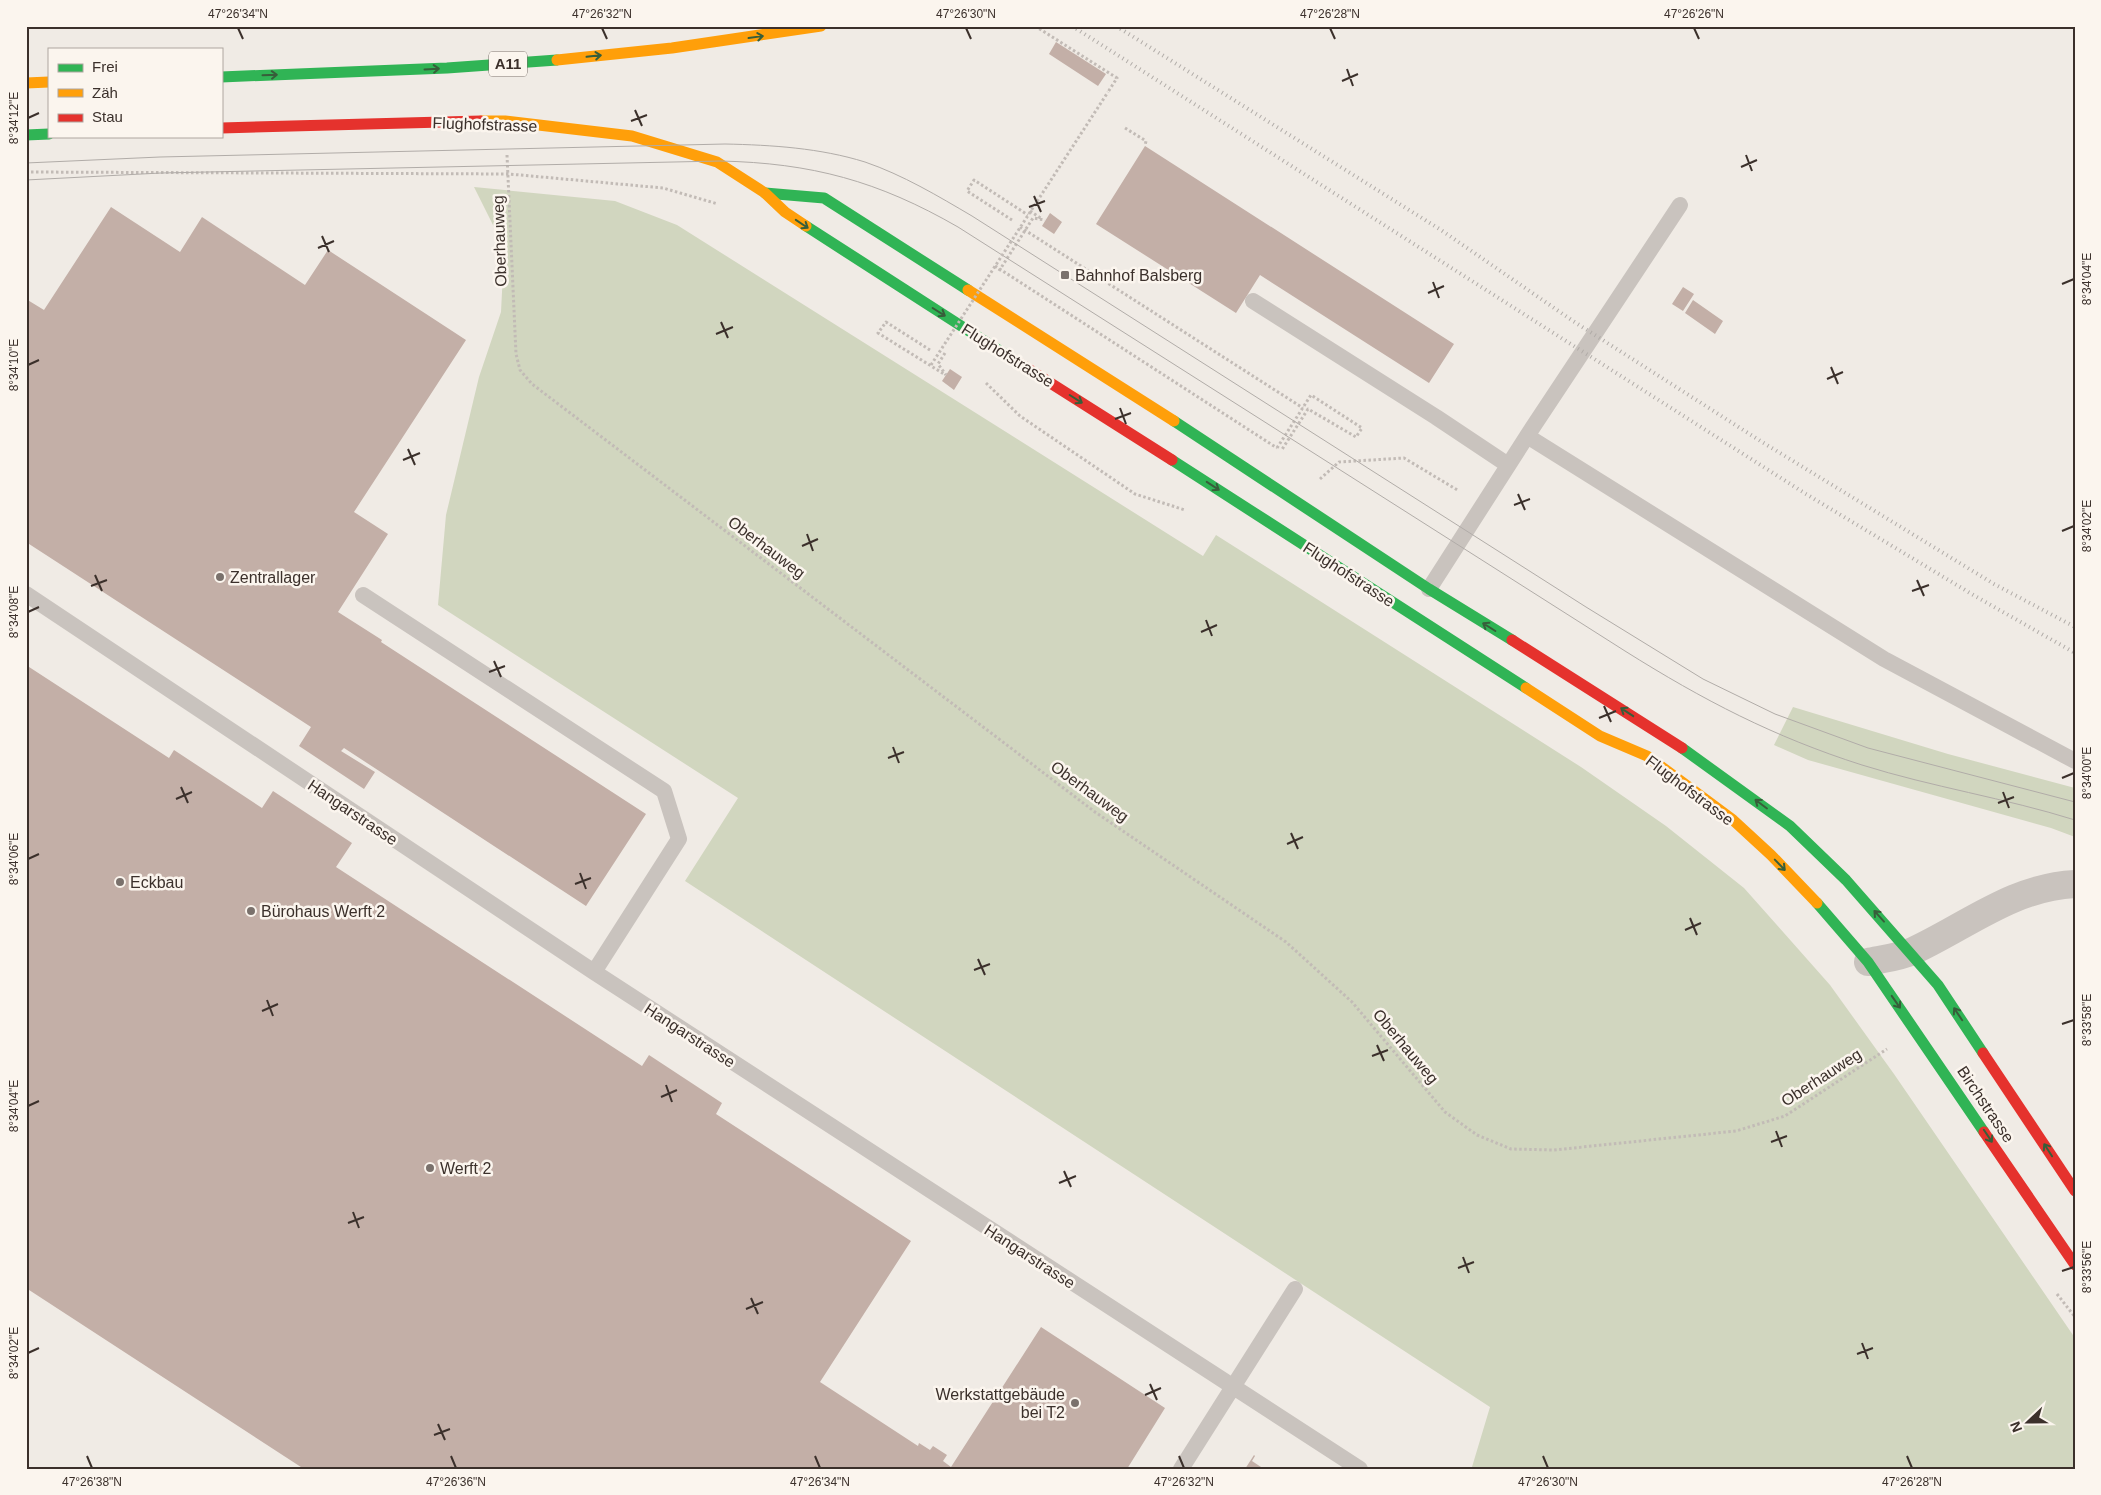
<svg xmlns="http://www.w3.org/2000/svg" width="2101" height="1495" font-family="Helvetica,sans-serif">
<rect width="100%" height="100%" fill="#f0ebe5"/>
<path fill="#d1d6bf" d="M474,187L615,201L677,225L1203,556L1216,535L1581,767L1666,826L1744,888L1830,985L1894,1074L2075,1338V1469H1474L1472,1467L1490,1407L685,881L738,798L438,605L446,515L479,377L501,312L503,272L498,235Z
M1793,707L1948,754L2075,788V837L2051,828L1808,760L1774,745Z"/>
<path fill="#c3afa7" d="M1056,42L1106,74L1098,86L1049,54Z
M1145,146L1454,344L1429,383L1260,275L1236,313L1096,224Z
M111,207L180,252L202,217L305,285L328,250L466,340L354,512L388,534L338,612L382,640L381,642L646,814L586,906L344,748L341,751L375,772L364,789L299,746L311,727L26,542V299L44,310Z
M1050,213L1062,222L1054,234L1042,226Z
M1683,287L1694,294L1683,311L1672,304Z
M1693,300L1723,321L1715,334L1685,313Z
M950,369L962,377L954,390L942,381Z
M26,665L169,758L174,750L262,808L273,791L352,843L336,867L642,1066L649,1055L722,1103L716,1114L911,1241L820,1382L918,1446L919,1443L930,1450L933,1446L947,1455L943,1461L951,1467L1041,1327L1165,1408L1127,1469H304L26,1288Z
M1254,1455L1255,1456L1252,1461L1264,1469H1245Z"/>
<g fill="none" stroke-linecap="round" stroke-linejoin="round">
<path stroke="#c2bbb6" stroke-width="3" stroke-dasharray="2.5 2.5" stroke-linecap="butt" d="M1035,26L1117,78L1108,92
M1125,128L1146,141L1145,146
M507,155L516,354L520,370L532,384L1095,812L1286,942L1352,1002L1445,1112L1477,1135L1511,1149L1554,1150L1736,1131L1785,1116L1887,1049
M26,172L509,174L663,188L718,204
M1030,211L1042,219
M1012,220L967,191L974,180L1028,215
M999,271L1033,218L1045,220
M930,350L886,322L878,333L944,374
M945,353L938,364L946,375
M986,383L1020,416L1135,494L1185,510
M1277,448L1311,395L1362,428L1356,437L1308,409L1281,451
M1320,479L1339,462L1404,458L1459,491
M2057,1294L2075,1317"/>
<path stroke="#c9c3be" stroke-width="16" d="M1253,301L1436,417L1508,465
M1527,436L1884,659L2075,761
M1429,589L1529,433L1680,205
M26,594L594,972L1360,1469
M363,595L664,791L679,839L594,972
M1181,1469L1295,1289"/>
<path stroke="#c9c3be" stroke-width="28" d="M1868,962C1883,959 1900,957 1913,951C1967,926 2013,887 2075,884"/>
<path stroke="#30b455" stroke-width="11" d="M221,77L447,68L557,60
M26,135L49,134
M765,193L824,198L968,290
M806,226L1014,360
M1174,421L1429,589L1512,640
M1172,460L1526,688
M1682,748L1790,826L1846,880L1938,985L1983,1053
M1817,903L1868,962L1984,1132"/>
<path stroke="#ff9f0a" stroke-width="11" d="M557,60L672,48L821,26
M26,83L49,82
M481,121H505L632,136L717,162L765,193L785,212L806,226
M968,290L1174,421
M1526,688L1600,736L1647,756L1733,820L1771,855L1817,903"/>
<path stroke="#e5322d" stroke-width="11" d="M221,128L481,121
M1014,360L1172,460
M1512,640L1682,748
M1983,1053L2075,1191
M1984,1132L2075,1265"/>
<path stroke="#b1aca8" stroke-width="1" d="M26,163L160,157L725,144C772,145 820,148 865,162C903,175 938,196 972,216L1586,607L1703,679L1775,714L1868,748L2075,802
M26,180L161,173L720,161C812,163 878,181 958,227L1625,651C1703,700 1774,737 1862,765C1932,787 2005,798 2075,820"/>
<path stroke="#b1aca8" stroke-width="4" stroke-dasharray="1 4" stroke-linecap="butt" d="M1072,26L1806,494L1975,596L2075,653
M1116,26L1441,230L1573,321L1762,442L1994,584L2075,627"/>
<path stroke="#c2bbb6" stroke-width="3" stroke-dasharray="2.5 2.5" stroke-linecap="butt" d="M1020,227L1303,408
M995,266L1277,448
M931,365L1108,92"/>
</g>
<defs><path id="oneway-shaft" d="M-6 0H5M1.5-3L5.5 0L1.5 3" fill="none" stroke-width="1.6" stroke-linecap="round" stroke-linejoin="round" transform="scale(1.25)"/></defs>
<g stroke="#375e3a">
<use href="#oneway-shaft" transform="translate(756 37) rotate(-8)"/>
<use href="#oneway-shaft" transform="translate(594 56) rotate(-6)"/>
<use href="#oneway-shaft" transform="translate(432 69) rotate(-3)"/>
<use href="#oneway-shaft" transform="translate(270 75) rotate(-2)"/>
<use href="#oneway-shaft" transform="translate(802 224) rotate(34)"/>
<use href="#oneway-shaft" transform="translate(939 312) rotate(32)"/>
<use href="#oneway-shaft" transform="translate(1076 399) rotate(32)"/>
<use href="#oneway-shaft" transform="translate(1213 486) rotate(33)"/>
<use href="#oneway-shaft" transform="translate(1489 627) rotate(-148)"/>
<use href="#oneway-shaft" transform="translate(1627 712) rotate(-147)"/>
<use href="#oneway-shaft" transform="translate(1761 804) rotate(-143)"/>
<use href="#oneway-shaft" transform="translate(1780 865) rotate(46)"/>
<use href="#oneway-shaft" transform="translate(1879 916) rotate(-132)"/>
<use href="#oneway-shaft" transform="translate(1896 1002) rotate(55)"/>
<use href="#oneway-shaft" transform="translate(1958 1014) rotate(-124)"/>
<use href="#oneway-shaft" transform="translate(1988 1136) rotate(56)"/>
<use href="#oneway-shaft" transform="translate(2048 1150) rotate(-123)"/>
</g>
<path fill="none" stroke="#3b302b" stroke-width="2" d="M238,28L243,39M602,28L607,39M966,28L971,39M1330,28L1335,39M1694,28L1699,39M1347,69L1353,86M1342,81L1358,74M635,110L642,126M28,118L39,113M631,121L647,115M1746,155L1752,171M1741,167L1757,160M1034,196L1041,212M1029,207L1045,201M322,236L329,252M318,248L334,241M1433,282L1439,298M2062,284L2074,279M1428,293L1444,286M721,322L728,338M716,334L733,327M28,365L39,360M1831,367L1838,384M1827,379L1843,372M1120,408L1126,424M1115,419L1131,413M408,449L415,465M403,460L420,453M1518,494L1525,510M1514,505L1530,499M2062,531L2074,526M807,534L813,551M802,546L818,539M95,575L102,591M1917,580L1924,596M91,586L107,580M1912,591L1929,585M28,612L39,607M1206,620L1212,636M1201,632L1217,625M494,661L501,677M489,672L505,666M1604,706L1611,722M1599,718L1616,711M893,747L899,763M888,758L904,752M2062,778L2074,773M181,787L188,803M2003,792L2009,808M176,799L192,792M1998,803L2014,797M1291,833L1298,849M1287,844L1303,837M28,859L39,854M580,873L586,889M575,884L591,878M1690,918L1697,935M1685,930L1701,923M978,959L985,975M974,970L990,964M267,1000L273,1016M262,1011L278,1004M2062,1024L2074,1020M1377,1045L1384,1061M1372,1056L1388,1050M666,1085L672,1102M661,1097L677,1090M28,1106L39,1101M1776,1131L1782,1147M1771,1142L1787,1136M1064,1171L1071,1187M1059,1183L1076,1176M353,1212L359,1228M348,1223L364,1217M1463,1257L1469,1273M1458,1268L1474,1262M2062,1271L2074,1267M751,1298L758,1314M746,1309L763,1302M1862,1343L1868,1359M28,1353L39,1348M1857,1354L1873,1348M1150,1384L1157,1400M1145,1395L1161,1388M438,1424L445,1440M434,1435L450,1429M87,1456L92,1468M451,1456L456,1468M815,1456L820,1468M1179,1456L1184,1468M1543,1456L1548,1468M1907,1456L1912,1468"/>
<g fill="#7a716c" stroke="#fbf5ee" stroke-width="2">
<rect x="1060" y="270" width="10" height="10" rx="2.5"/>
<circle cx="220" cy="577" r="5"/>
<circle cx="120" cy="882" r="5"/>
<circle cx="251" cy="911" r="5"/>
<circle cx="430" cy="1168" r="5"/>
<circle cx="1075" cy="1403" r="5"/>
</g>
<g text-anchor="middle" stroke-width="5" stroke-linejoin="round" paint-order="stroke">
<rect fill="#fbf5ee" stroke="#756b66" stroke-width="1" x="489" y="51.5" width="38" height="25" rx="4"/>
<g font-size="15" font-weight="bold" fill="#3b302b">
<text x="508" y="69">A11</text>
</g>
<g font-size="16" fill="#3b302b" stroke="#fbf5ee">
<text transform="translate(485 124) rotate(2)" y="6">Flughofstrasse</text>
<text transform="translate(499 241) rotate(-92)" y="6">Oberhauweg</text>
<text transform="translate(1008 355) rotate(32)" y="6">Flughofstrasse</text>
<text transform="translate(767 547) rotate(37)" y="6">Oberhauweg</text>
<text transform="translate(1349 574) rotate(33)" y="6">Flughofstrasse</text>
<text transform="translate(1690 790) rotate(37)" y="6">Flughofstrasse</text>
<text transform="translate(1090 791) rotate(36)" y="6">Oberhauweg</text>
<text transform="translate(353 812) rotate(34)" y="6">Hangarstrasse</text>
<text transform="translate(690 1035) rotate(33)" y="6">Hangarstrasse</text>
<text transform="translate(1406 1046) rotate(50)" y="6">Oberhauweg</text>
<text transform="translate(1821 1077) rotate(-33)" y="6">Oberhauweg</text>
<text transform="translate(1986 1104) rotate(56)" y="6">Birchstrasse</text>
<text transform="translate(1030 1256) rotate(33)" y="6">Hangarstrasse</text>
</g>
<g font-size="16" fill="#3b302b" stroke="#fbf5ee" text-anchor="start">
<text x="1075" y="281">Bahnhof Balsberg</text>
<text x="230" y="583">Zentrallager</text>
<text x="130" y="888">Eckbau</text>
<text x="261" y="917">Bürohaus Werft 2</text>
<text x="440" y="1174">Werft 2</text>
<text x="1065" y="1400" text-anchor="end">Werkstattgebäude<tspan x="1065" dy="18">bei T2</tspan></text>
</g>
</g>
<rect width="2101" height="1495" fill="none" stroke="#fbf5ee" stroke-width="55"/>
<rect x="48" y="48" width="175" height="90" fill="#fbf5ee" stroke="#aea6a0"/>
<rect x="58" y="64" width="25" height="8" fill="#30b455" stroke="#aea6a0"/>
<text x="92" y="72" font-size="15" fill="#3b302b">Frei</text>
<rect x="58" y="89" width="25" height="8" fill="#ff9f0a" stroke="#aea6a0"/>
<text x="92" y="98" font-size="15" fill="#3b302b">Zäh</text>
<rect x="58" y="114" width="25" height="8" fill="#e5322d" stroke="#aea6a0"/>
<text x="92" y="122" font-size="15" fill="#3b302b">Stau</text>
<g transform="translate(2028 1422) rotate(248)" stroke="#fbf5ee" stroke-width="4" paint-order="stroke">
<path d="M0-4L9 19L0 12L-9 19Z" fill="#3b302b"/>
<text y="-8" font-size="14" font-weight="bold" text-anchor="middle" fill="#3b302b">N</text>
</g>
<rect x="28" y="28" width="2046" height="1440" fill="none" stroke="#3b302b" stroke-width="2"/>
<g font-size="12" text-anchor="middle" fill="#3b302b">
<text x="238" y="18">47°26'34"N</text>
<text x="602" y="18">47°26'32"N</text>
<text x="966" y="18">47°26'30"N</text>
<text x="1330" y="18">47°26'28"N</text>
<text x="1694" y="18">47°26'26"N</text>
<text transform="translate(14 118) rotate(-90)" y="4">8°34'12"E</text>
<text transform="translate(2087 279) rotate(-90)" y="4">8°34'04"E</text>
<text transform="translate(14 365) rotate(-90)" y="4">8°34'10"E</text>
<text transform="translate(2087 526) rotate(-90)" y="4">8°34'02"E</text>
<text transform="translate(14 612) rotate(-90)" y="4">8°34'08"E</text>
<text transform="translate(2087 773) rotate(-90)" y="4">8°34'00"E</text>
<text transform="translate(14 859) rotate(-90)" y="4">8°34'06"E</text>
<text transform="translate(2087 1020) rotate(-90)" y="4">8°33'58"E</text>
<text transform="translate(14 1106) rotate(-90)" y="4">8°34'04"E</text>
<text transform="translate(2087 1267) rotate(-90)" y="4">8°33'56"E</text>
<text transform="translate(14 1353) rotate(-90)" y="4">8°34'02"E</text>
<text x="92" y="1486">47°26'38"N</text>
<text x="456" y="1486">47°26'36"N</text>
<text x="820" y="1486">47°26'34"N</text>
<text x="1184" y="1486">47°26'32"N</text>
<text x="1548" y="1486">47°26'30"N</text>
<text x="1912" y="1486">47°26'28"N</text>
</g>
</svg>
